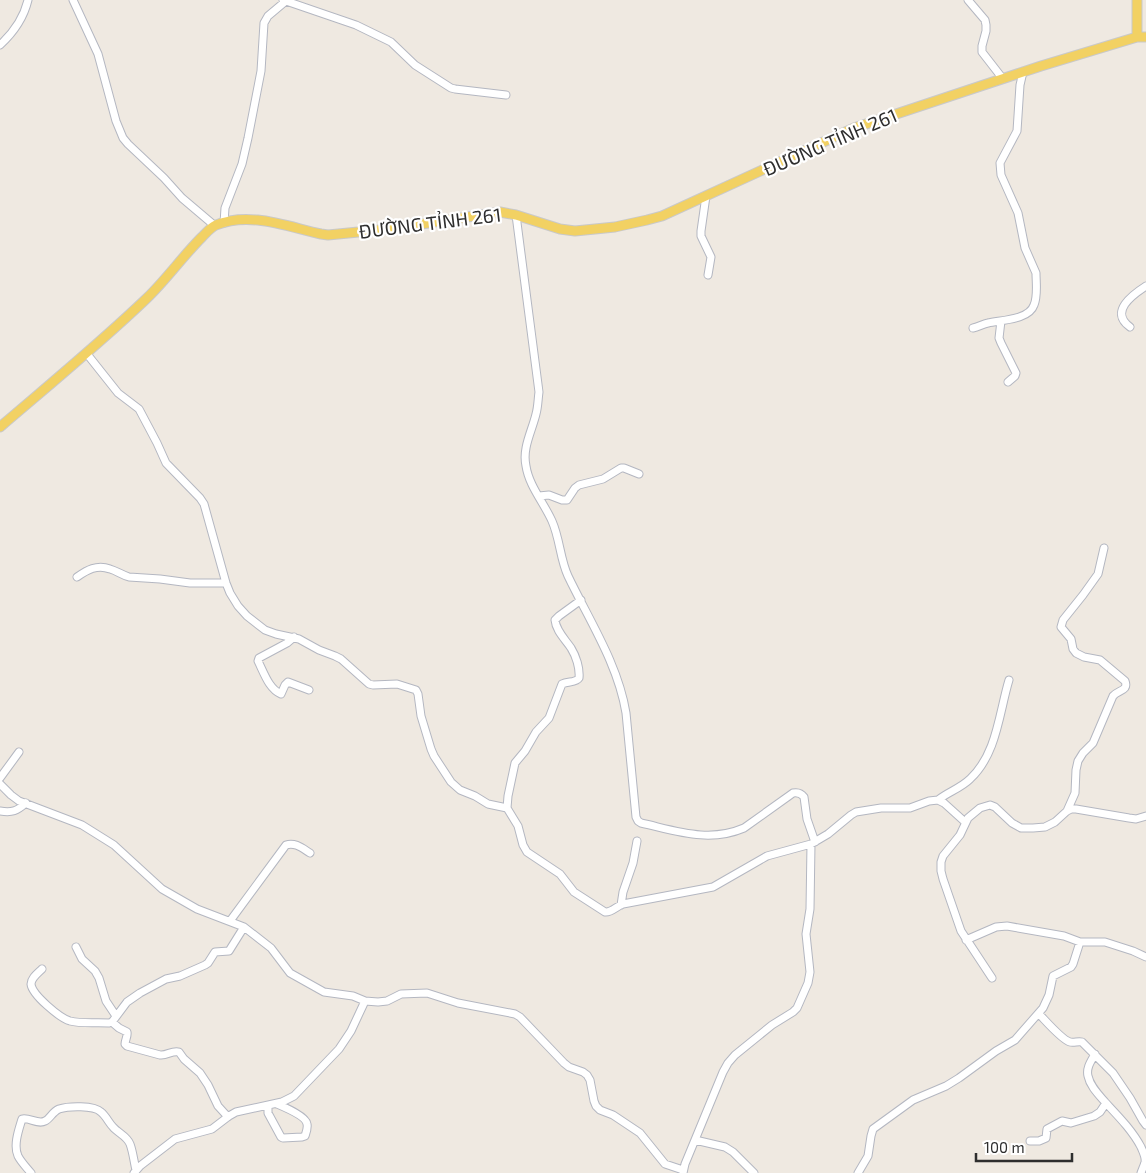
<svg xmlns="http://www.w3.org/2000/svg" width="1146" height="1173" font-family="'Exo 2',sans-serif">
<rect width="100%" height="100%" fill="#efe9e1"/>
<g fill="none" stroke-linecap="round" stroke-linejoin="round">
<defs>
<path id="minor" d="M73,0L98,54L116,121L123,138L128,144L164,178L182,198L215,226
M283,0L356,25L391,42L415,65L451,88L455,89L506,95
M968,0L985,20L986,25V31L982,46V52L1003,79
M0,45C13,33 24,17 28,0
M706,196L701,231V236L711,257L708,275
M516,215L539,392C538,399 538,407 536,414C532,431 522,448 526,466C529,486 544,503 552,521C560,539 560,559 568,576C589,620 618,664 626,713L636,817L638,821L641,823C677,831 709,843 744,828L793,793C798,792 801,793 804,797L807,819L815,842
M224,223L225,208L242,164L248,138L261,71L264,23L268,16L287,0
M1001,321L999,338L1001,343L1016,373L1015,376L1008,382
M1130,327C1109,312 1132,295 1146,286
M973,328C978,327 983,324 988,323C1001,320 1029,320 1034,305C1038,296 1036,283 1036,273L1025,248L1018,213L1001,175L1000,163L1017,131L1020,85L1023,72
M87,354L118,393L139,409L157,443L166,463L200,498L204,504L226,583L230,593L238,606L247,616L265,630L276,634L299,639L319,650L335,656L341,659L369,684L373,685L397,684L416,690L418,694L421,716L431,749L434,756L451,782L460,790L475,796L488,804L507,808L518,826L523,845L527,852L560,874L574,892L605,912C611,913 617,906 623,904L713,887L767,856L811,844L828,834L851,815L856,812L881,808H910L929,801L938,800L944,803L965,822
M539,496L549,495L562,500H567L575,488L579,485L603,479L621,468H624L639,474
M77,577C87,570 97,564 110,569C117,571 122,575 129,577L160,579L190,583H226
M294,637L287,643L259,658L258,661C264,673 269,689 281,694L285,685L288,682L309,690
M0,778L19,752
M0,784L11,795L19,801L82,825L114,845L162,889L197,909L244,927L271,948L290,973L324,992L353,996L365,1001L378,1002L387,1001L401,994L427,993L458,1003L515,1014L520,1017L564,1063L569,1067L583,1072L587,1075L590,1080L594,1101L596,1106L600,1110L613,1115L640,1133L665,1164L683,1170
M938,800C948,792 961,788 970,779C997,754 999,713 1009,680
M507,808L508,796L515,763L525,751L536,732L549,718L562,684C568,681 576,683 579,678C580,668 576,656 571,648C565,639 556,631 555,620L559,616L581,600
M0,811C12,813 17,811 26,803
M1067,811L1075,793L1076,770L1078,761L1083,753L1093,743L1113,696C1118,690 1129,691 1125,681L1100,660L1084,657L1076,653L1073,649L1071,639L1061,627L1063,620L1083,595L1098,574L1104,548
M621,905L623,892L633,863L637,841
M230,921L286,845C295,842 302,848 310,853
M966,940L996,927L1007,926L1064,936L1080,942H1105L1133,951L1146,957
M76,947L82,959L95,971L99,978L106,1001L116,1016
M42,969C38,973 31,978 31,984C32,995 60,1018 70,1021C82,1024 97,1022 109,1023L112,1022L127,1002L140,993L166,979L180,976L205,965L208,963L215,952L229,951L244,927
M992,978L961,931L943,879L941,871V862L943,856L960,835L968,818L980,808L990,805L995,807L1012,823L1021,828H1033L1045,827L1055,822L1067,811L1071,809H1076L1129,818L1136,819L1146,816
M1039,1014C1045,1020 1062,1040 1070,1042C1074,1043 1078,1041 1082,1042L1113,1073L1130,1098L1143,1121L1146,1125
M112,1022L119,1028L127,1032C128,1036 125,1040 125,1044L127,1046L160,1055C167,1056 172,1050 179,1052L184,1059L200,1073L208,1085L218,1106L228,1117
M1095,1054C1091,1061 1086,1068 1088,1076C1090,1086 1098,1094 1105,1102C1118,1116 1132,1130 1141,1147C1143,1152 1146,1157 1145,1162C1144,1166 1142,1170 1141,1173
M268,1106V1113L281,1137L283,1138L302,1137L305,1136C306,1133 308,1128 307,1124C306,1116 284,1107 277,1104
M695,1140L725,1147L733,1152L754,1173
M1030,1141H1039L1046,1138L1047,1129L1062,1121L1071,1123L1094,1116L1100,1112L1106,1103
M31,1173C27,1168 21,1162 18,1156C13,1145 19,1129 22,1119C29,1117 38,1125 45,1121C50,1119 52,1112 59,1109C68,1106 94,1105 101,1112C106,1116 109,1123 113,1127C118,1133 127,1136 130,1144C133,1152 134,1162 136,1170
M134,1173L140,1166L175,1139L212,1129L229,1116L236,1112L282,1102L294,1096L339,1049L351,1031L365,1001
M683,1173L685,1164L723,1072L728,1063L735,1055L772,1025L793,1012L797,1008L808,983L810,972L806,934L810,909L811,844
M858,1173L868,1156L871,1136L873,1129L913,1100L946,1086L959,1078L996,1051L1015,1040L1043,1008L1049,995L1053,976L1071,967L1073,964L1080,942"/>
<path id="major" d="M1137,37V0
M0,427C49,385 99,344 146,299C166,280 182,257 202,237C206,233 211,227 216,225C250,211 288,227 321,234L328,235L389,229L500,212L516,215L560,229L575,231L615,227L647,220L662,216L854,128L1041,66L1137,37H1146"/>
</defs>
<use href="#minor" stroke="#b4b7c1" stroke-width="9"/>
<use href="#major" stroke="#c9c9c9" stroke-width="11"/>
<use href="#minor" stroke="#fff" stroke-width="7"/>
<use href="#major" stroke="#f2d163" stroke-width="9"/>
</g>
<g text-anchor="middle" stroke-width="4.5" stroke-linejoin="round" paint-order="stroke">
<g font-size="19" fill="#2e2e2e" stroke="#fff">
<text transform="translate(830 142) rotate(-23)" y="7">ĐƯỜNG TỈNH 261</text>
<text transform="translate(430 223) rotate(-7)" y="7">ĐƯỜNG TỈNH 261</text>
</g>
</g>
<path d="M976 1153v8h96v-8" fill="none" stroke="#2e2e2e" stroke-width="2.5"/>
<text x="984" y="1153" font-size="15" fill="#2e2e2e" stroke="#ffffff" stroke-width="4" paint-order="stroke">100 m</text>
</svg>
